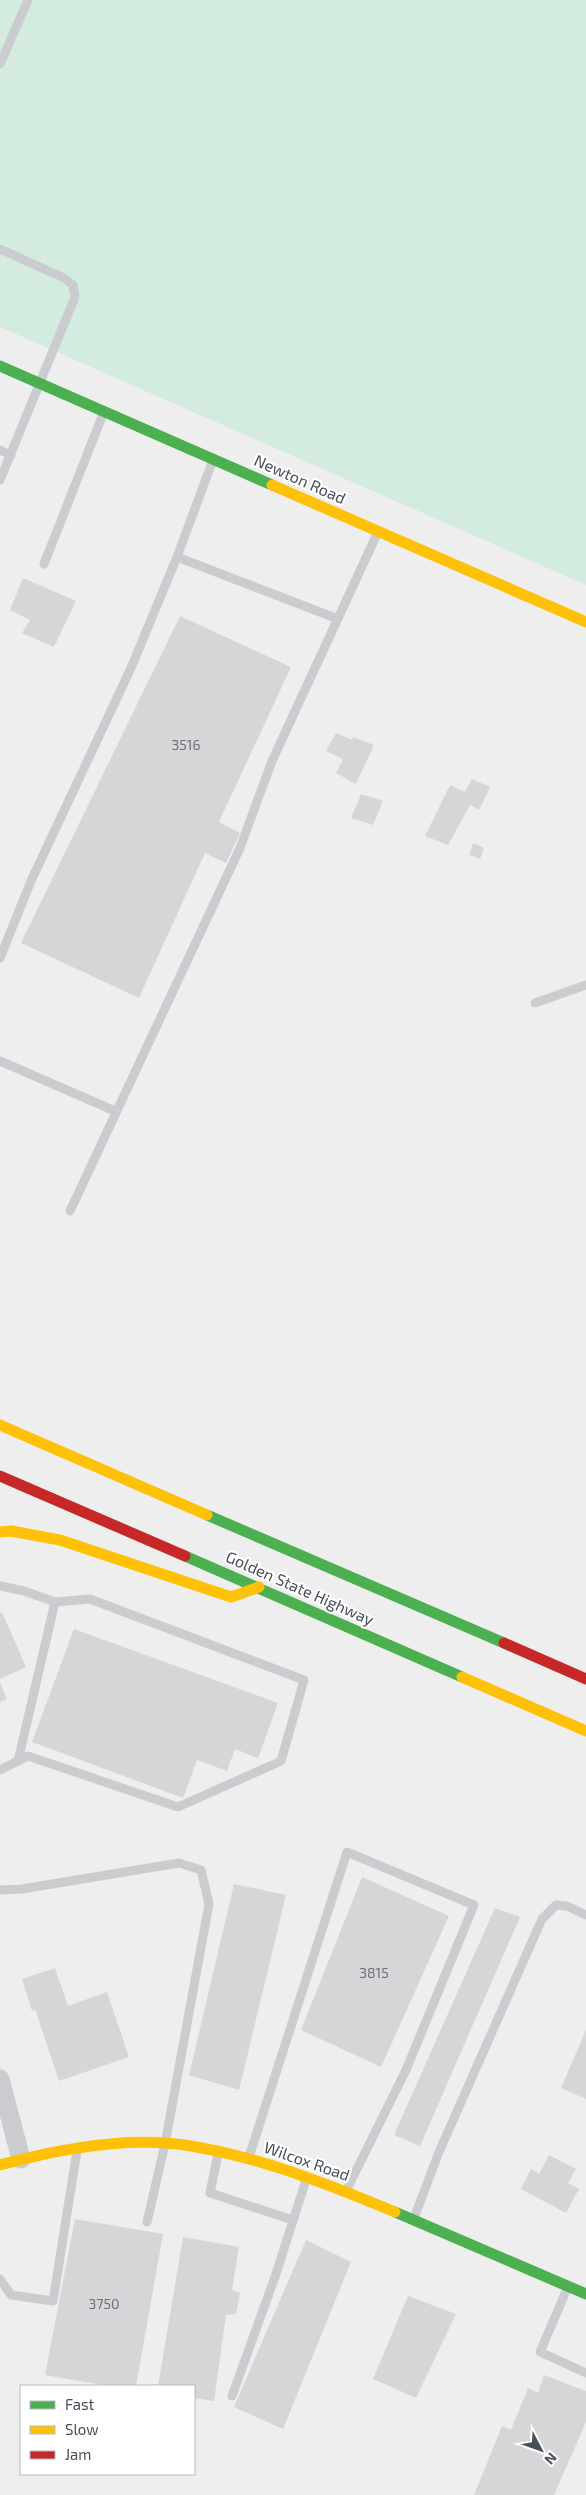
<svg xmlns="http://www.w3.org/2000/svg" width="586" height="2495" font-family="'Exo 2',sans-serif">
<rect width="100%" height="100%" fill="#efeeee"/>
<path fill="#d4ecdf" d="M0,0H586V585L0,327Z"/>
<path fill="#d6d6d8" d="M23,578L76,601L54,647L22,633L30,620L10,610Z
M180,616L291,667L219,822L240,833L226,863L205,853L139,998L21,943Z
M336,733L352,740L353,737L374,745L356,784L336,773L343,759L326,751Z
M472,779L490,787L479,810L470,805L448,845L425,836L450,785L465,792Z
M361,794L383,801L373,825L351,818Z
M473,843L484,848L480,859L469,855Z
M2,1612L26,1667L0,1679V1613Z
M74,1629L278,1703L258,1758L235,1749L227,1771L197,1760L183,1798L32,1742Z
M0,1683L7,1699L0,1702Z
M362,1877L449,1916L381,2067L301,2030Z
M234,1884L286,1895L239,2090L189,2075Z
M495,1908L520,1917L420,2146L394,2135Z
M55,1968L68,2006L107,1992L129,2057L59,2081L35,2009L32,2011L22,1979Z
M586,2030V2099L561,2088Z
M549,2155L576,2169L568,2183L579,2189L566,2213L521,2189L531,2169L539,2174Z
M75,2219L163,2234L136,2386H109L45,2375Z
M183,2237L239,2247L232,2290L240,2293L236,2314L226,2315L214,2401L194,2398V2386H158Z
M306,2240L351,2262L283,2429L234,2407Z
M408,2296L456,2314L416,2398L373,2379Z
M544,2375L586,2391V2422L554,2495H474L502,2426L511,2430L528,2388L538,2393Z"/>
<g fill="none" stroke-linecap="round" stroke-linejoin="round">
<path stroke="#cacccf" stroke-width="9" d="M0,64L28,0
M0,249L64,278L73,285L75,297L0,480
M0,450L11,455
M177,557L338,619
M44,564L103,414
M0,958L31,881L131,668L177,557L213,460
M535,1003L586,985
M0,1061L115,1111
M70,1211L240,848L272,761L377,534
M0,1586L24,1591L55,1602L90,1599L304,1680L281,1761L178,1807L28,1756L0,1770
M18,1761L55,1602
M0,1890L22,1889L179,1863L201,1870L209,1904L165,2144L147,2222
M218,2154L210,2193L293,2220
M249,2157L347,1852L474,1905L406,2070L346,2191
M414,2218L439,2152L542,1919L556,1905L567,1906L586,1915
M0,2279L11,2295L53,2301L77,2151
M567,2289L540,2352L586,2373
M232,2396L276,2274L306,2180"/>
<path stroke="#cacccf" stroke-width="19" d="M0,2079L21,2159"/>
<path stroke="#4caf50" stroke-width="11" d="M0,366L272,485
M207,1515L504,1643
M185,1556L462,1677
M395,2212L586,2294"/>
<path stroke="#ffc107" stroke-width="11" d="M272,485L586,622
M0,1425L207,1515
M0,1532L11,1531L60,1540L231,1597L259,1587
M462,1677L586,1731
M0,2165C58,2149 125,2136 185,2145C257,2156 328,2184 395,2212"/>
<path stroke="#c62828" stroke-width="11" d="M0,1476L185,1556
M504,1643L586,1679"/>
</g>
<g text-anchor="middle" stroke-width="4.5" stroke-linejoin="round" paint-order="stroke">
<g font-size="14" fill="#6c727a">
<text x="186" y="750">3516</text>
<text x="374" y="1978">3815</text>
<text x="104" y="2309">3750</text>
</g>
<g font-size="16" fill="#474f59" stroke="#fff">
<text transform="translate(300 479) rotate(24)" y="6">Newton Road</text>
<text transform="translate(300 1588) rotate(24)" y="6">Golden State Highway</text>
<text transform="translate(307 2161) rotate(19)" y="6">Wilcox Road</text>
</g>
</g>
<rect x="20" y="2385" width="175" height="90" fill="#ffffff" stroke="#b5b9bd"/>
<rect x="30" y="2401" width="25" height="8" fill="#4caf50" stroke="#b5b9bd"/>
<text x="65" y="2410" font-size="15" fill="#474f59">Fast</text>
<rect x="30" y="2426" width="25" height="8" fill="#ffc107" stroke="#b5b9bd"/>
<text x="65" y="2435" font-size="15" fill="#474f59">Slow</text>
<rect x="30" y="2451" width="25" height="8" fill="#c62828" stroke="#b5b9bd"/>
<text x="65" y="2460" font-size="15" fill="#474f59">Jam</text>
<g transform="translate(541 2450) rotate(131)" stroke="#ffffff" stroke-width="4" paint-order="stroke">
<path d="M0-4L9 19L0 12L-9 19Z" fill="#474f59"/>
<text y="-8" font-size="14" font-weight="bold" text-anchor="middle" fill="#474f59">N</text>
</g>
</svg>
